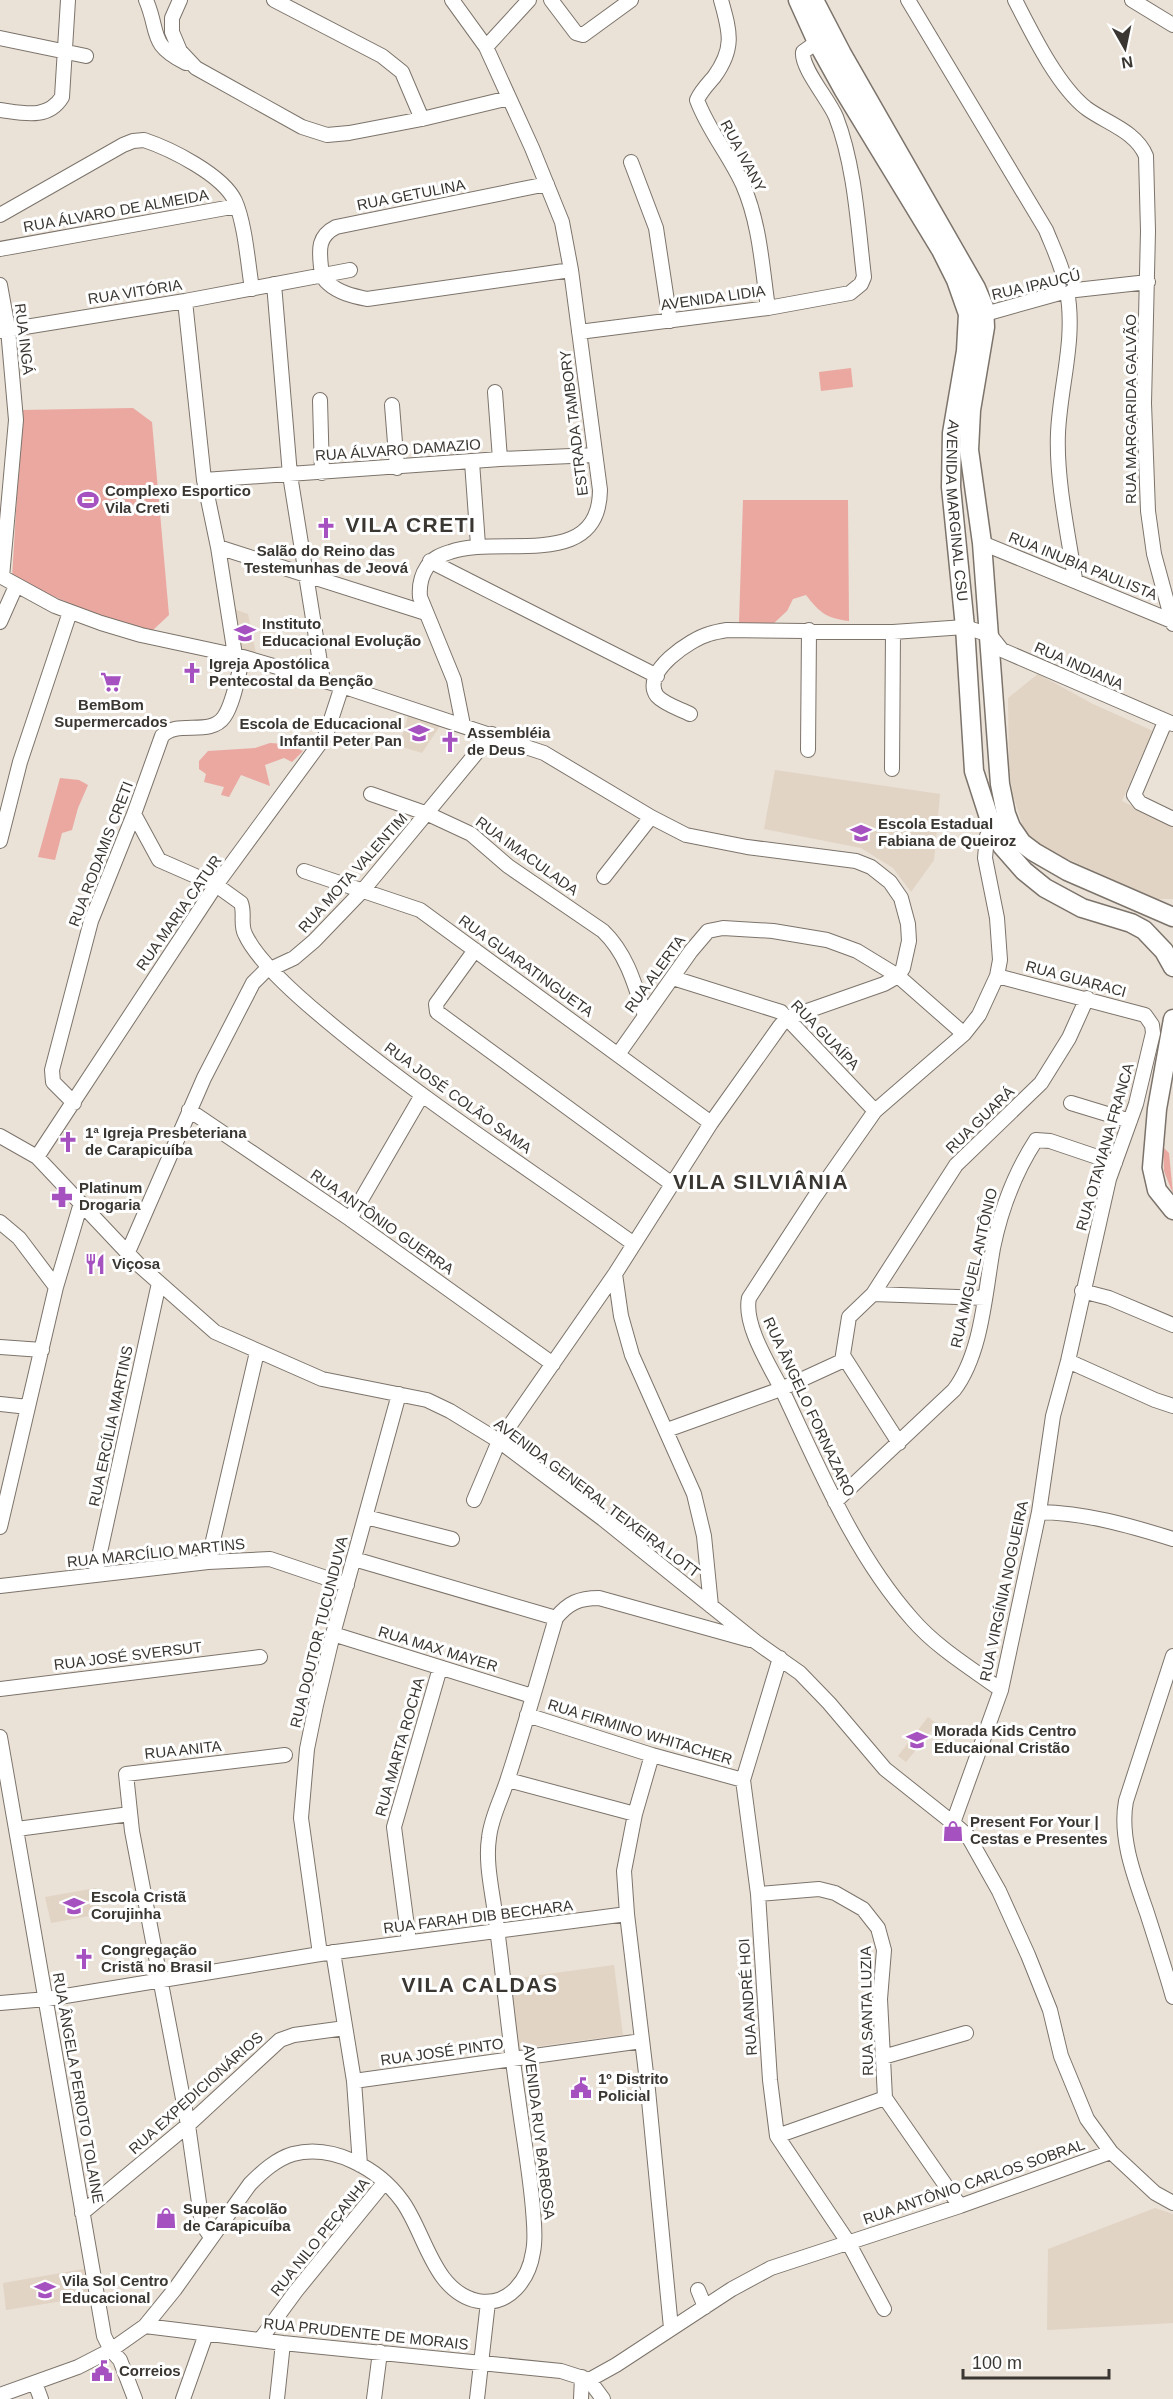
<svg xmlns="http://www.w3.org/2000/svg" width="1173" height="2399" font-family="Helvetica,sans-serif">
<rect width="100%" height="100%" fill="#eae1d7"/>
<path fill="#e2d4c4" d="M234,609L248,614L256,654L242,652Z
M1038,674L1093,704L1153,731L1122,801L1173,826V899H1156L1048,850L1030,838L1022,824L1013,795L1009,768L1008,698Z
M408,716L440,726L422,753L399,746Z
M775,770L940,794L934,860L911,892L893,868L861,848L764,829Z
M928,1717L937,1724L906,1762L898,1756Z
M96,1888L101,1914L51,1923L45,1897Z
M614,1965L623,2035L519,2049L510,1979Z
M1155,2208L1173,2214V2323L1047,2330L1048,2249Z
M84,2269L88,2297L6,2310L3,2283Z"/>
<path fill="#eaa8a1" d="M851,368L853,387L821,391L819,372Z
M133,408L152,422L169,615L152,631L98,616L12,578L22,410Z
M743,500H848L849,621C826,618 820,613 806,595L793,599L787,611L773,624L739,623Z
M270,743L286,744L303,751L292,762L284,758L265,765L270,786L241,775L229,797L221,795L224,787L204,782L206,774L199,769V761L208,751L255,748Z
M60,778L79,780L88,785L78,808L72,830L62,833L55,860L38,857Z
M1163,1147L1169,1153L1173,1194L1164,1171Z"/>
<g fill="none" stroke-linecap="round" stroke-linejoin="round">
<defs>
<path id="minor" d="M146,0C160,33 148,44 186,63
M180,0L172,18V32L180,51L196,68L302,127L327,135L349,133L422,119L509,98
M274,0L382,56L402,72L422,119
M452,0L486,47L532,148L562,222L571,270L600,490C599,572 500,534 450,552C441,555 432,558 427,567C421,576 419,586 420,597L454,680L463,725
M551,0L576,33L583,35L631,0
M721,0C730,32 735,48 714,77C708,84 701,91 697,100C708,130 730,156 743,185C760,224 762,267 768,308
M908,0L1046,230C1054,250 1064,270 1067,291C1076,339 1060,386 1058,433C1056,479 1068,534 1075,579
M1015,0C1032,33 1057,85 1086,108C1106,123 1136,131 1146,156L1148,231L1144,403L1148,511L1154,554L1173,624
M1132,0L1173,25
M0,38L86,56
M486,47L529,0
M0,110C23,113 48,120 62,97L68,0
M631,162L656,228L670,321
M547,184L336,227C318,236 319,249 321,267C322,273 323,279 328,283C339,293 353,296 367,299L571,270
M0,215L123,145L133,141L144,140C171,149 223,175 235,201C245,223 248,264 252,289
M0,249L237,206
M274,284L290,475L323,681
M0,285L8,329L16,420L2,577
M185,301L204,480L218,547L235,655
M976,314H985L1067,291L1148,282
M0,331L185,301L350,270
M579,332L768,308L850,293L861,284L864,277C858,226 855,166 836,117C829,100 801,68 803,52L817,42
M495,392L500,459
M320,400L322,473
M392,405L397,468
M472,462L478,545
M204,480L500,459L594,455
M982,543L1172,621
M218,547L426,613
M430,561L657,676
M2,577L55,606L101,623L141,635L243,657L342,686L544,753L651,817L686,835L747,847L856,861L871,867L890,882L901,898L908,924L909,941L903,968L898,976L884,984L787,1018L780,1026L711,1123L615,1274L499,1441L474,1500
M0,622L16,586
M690,714C680,709 664,704 657,696C640,672 691,639 709,634C715,632 721,631 727,630L893,632L965,627L990,635L1002,650L1173,724
M1165,722L1134,795L1140,803L1173,819
M808,750L809,630
M892,769L893,632
M371,794L428,814L471,834L508,866L603,931C627,954 635,985 645,1016
M134,814L159,860L216,885L241,903C245,913 240,924 245,934C257,961 303,1001 326,1020C423,1101 531,1170 634,1244
M997,822L987,836L985,858L997,918L1000,960L997,976L979,1015L964,1034L875,1111L814,1198L749,1298C743,1326 772,1369 784,1394C821,1472 855,1555 912,1619C937,1648 971,1668 1001,1690
M0,841L20,762L70,612
M304,871L420,910L711,1123
M604,877L651,817
M475,950L436,1004L437,1012L672,1184
M673,978L781,1012L875,1111
M619,1053L691,951L708,931L723,928L773,931L827,940L857,951L898,976L964,1034
M74,1103L53,1082L52,1070L91,921L134,814L162,736C177,719 210,737 224,717C234,703 238,674 243,657
M1071,1103L1130,1121
M189,1110L350,1219L553,1364
M0,1136L37,1157L139,1265L215,1332L322,1379L427,1400L450,1411L499,1441L603,1519L756,1642L800,1673L829,1703L885,1769L953,1823L968,1836L999,1891L1028,1955L1050,2010L1061,2056L1087,2119L1111,2152L1155,2193L1173,2203
M37,1157L216,885L326,735L342,686
M350,1219L422,1095
M0,1222L19,1238L56,1287
M128,1252L204,1078L253,983L264,972L294,958L314,941L364,889L492,734
M615,1274L621,1316L632,1355L694,1494L704,1536L711,1606
M1082,1291L1109,1298L1173,1325
M873,1294L985,1298
M0,1347L42,1350
M844,1357L899,1443
M1068,1361L1155,1400L1173,1406
M0,1404L28,1407
M667,1430L781,1389L842,1361L849,1317L873,1294L956,1165L1041,1083L1069,1038L1087,998
M835,1502L954,1390C982,1353 985,1293 993,1248C1001,1209 1014,1174 1036,1140L1050,1141L1115,1163
M1039,1512C1086,1513 1128,1525 1173,1539
M366,1517L452,1539
M0,1527L56,1287L81,1203
M354,1559L556,1618
M208,1562L257,1352
M95,1575L159,1283
M0,1586L208,1562L270,1559L347,1585
M333,1634L532,1696
M1173,1656L1126,1801C1119,1838 1135,1878 1147,1913C1156,1941 1165,1969 1173,1997
M780,1658L743,1780L758,1894L770,2080L777,2136L848,2242L884,2309
M0,1689L260,1657
M527,1715L652,1755L743,1780
M0,1737L104,2336L111,2350L120,2360L135,2399
M652,1755L635,1814L624,1871L627,1914L648,2090L671,2328
M508,1780L635,1814
M953,1823L1001,1690L1039,1512L1053,1416L1068,1361L1109,1179L1136,1104L1153,1033L1152,1025L1145,1015L997,976
M17,1829L130,1814
M758,1894L819,1889L835,1893L863,1909L878,1928L884,1950L880,1999L885,2098L960,2206
M409,1942L394,1827L440,1668
M333,1952L354,2081L360,2165
M320,1954L301,1818L307,1749L316,1705L333,1634L399,1394
M0,2003L47,1999L320,1954L627,1914
M883,2057L966,2033
M354,2081L642,2041
M777,2136L885,2098
M82,2213L188,2125L280,2040L294,2035L345,2028
M211,2237L202,2224L188,2125L132,1831L126,1774L285,1755
M698,2290L705,2307
M145,2326L283,2343L561,2371L589,2380L603,2399
M260,2340L296,2291L384,2183
M589,2380L616,2365L732,2289L771,2268L960,2206L1111,2152
M35,2383L41,2399
M0,2395L78,2367L111,2350L145,2326L175,2289L250,2184C262,2172 276,2159 293,2154C333,2144 378,2168 402,2201C425,2232 433,2292 478,2301C509,2307 529,2279 533,2252C536,2238 534,2224 533,2210C530,2172 523,2135 518,2097C509,2038 504,1979 496,1921C493,1894 485,1864 489,1838C491,1817 502,1798 508,1778C525,1726 540,1672 556,1618C568,1603 579,1598 599,1598L750,1640
M183,2399L206,2334
M277,2399L283,2343
M374,2399L380,2352
M477,2399L488,2302
M581,2399L582,2377"/>
<g id="major">
<path id="s1" d="M798,0L817,42L843,89L941,250L956,280L968,314L966,351L952,433L951,487L965,627L974,771L992,827L1002,846L1024,871L1045,888L1082,908L1131,923L1144,930L1164,951L1173,967"/>
<path d="M814,0L842,54L976,288L984,307L985,327L971,410L969,450L982,543L1000,784L1006,814L1011,827L1022,843L1034,852L1067,871L1173,917"/>
<path d="M1173,1019L1157,1109L1152,1168L1157,1190L1173,1210"/>
</g>
</defs>
<use href="#minor" stroke="#7c746b" stroke-width="16"/>
<use href="#major" stroke="#7c746b" stroke-width="21"/>
<use href="#minor" stroke="#fff" stroke-width="14"/>
<use href="#major" stroke="#fff" stroke-width="18"/>
</g>
<defs>
<symbol id="stadium-bare" viewBox="-9 -9 18 18"><path d="M0-5a6.5 5 0 1 0 0 10a6.5 5 0 1 0 0-10ZM-3.5-1.8h7v3.6h-7Z" fill="#a551c0" stroke="#fff" stroke-width="2.5" paint-order="stroke"/></symbol>
<symbol id="church-bare" viewBox="-9 -9 18 18"><path d="M-1.2-6h2.4v3.5h3.3v2.4h-3.3V6h-2.4V-.1h-3.3v-2.4h3.3Z" fill="#a551c0" stroke="#fff" stroke-width="2.5" paint-order="stroke"/></symbol>
<symbol id="school-bare" viewBox="-9 -9 18 18"><path d="M0-5L7-2L0 1L-7-2ZM-4 1L0 2.5L4 1V4Q0 6-4 4Z" fill="#a551c0" stroke="#fff" stroke-width="2.5" paint-order="stroke"/></symbol>
<symbol id="supermarket-bare" viewBox="-9 -9 18 18"><path d="M-6-5.5h2.5l.6 2H6L4.5 2H-2.5L-4.4-4H-6ZM-1.5 3.2a1.3 1.3 0 1 0 .1 0ZM3 3.2a1.3 1.3 0 1 0 .1 0Z" fill="#a551c0" stroke="#fff" stroke-width="2.5" paint-order="stroke"/></symbol>
<symbol id="pharmacy-bare" viewBox="-9 -9 18 18"><path d="M-2-6h4v4h4v4h-4v4h-4v-4h-4v-4h4Z" fill="#a551c0" stroke="#fff" stroke-width="2.5" paint-order="stroke"/></symbol>
<symbol id="restaurant-bare" viewBox="-9 -9 18 18"><path d="M-5-6h1v4h1v-4h1v4h1v-4h1v5L-1.5 .5V6h-2V.5L-5-1ZM5-6V6H3V1.5H1.5Q1.5-4 5-6Z" fill="#a551c0" stroke="#fff" stroke-width="2.5" paint-order="stroke"/></symbol>
<symbol id="shop-bare" viewBox="-9 -9 18 18"><path d="M-5-2.5h2.3a2.7 3.5 0 0 1 5.4 0H5L5.5 6h-11ZM-1.5-2.5h3a1.5 2.3 0 0 0-3 0Z" fill="#a551c0" stroke="#fff" stroke-width="2.5" paint-order="stroke"/></symbol>
<symbol id="civic-bare" viewBox="-9 -9 18 18"><path d="M-.6-6.5H3V-4.5H.6V-3L4-1V1h2V6H-6V1h2V-1L-.6-3ZM-1.2 2.5V6h2.4V2.5Z" fill="#a551c0" stroke="#fff" stroke-width="2.5" paint-order="stroke"/></symbol>
</defs>
<g fill-rule="evenodd">
<use href="#stadium-bare" x="73" y="485" width="30" height="30"/>
<use href="#church-bare" x="311" y="513" width="30" height="30"/>
<use href="#school-bare" x="230" y="618" width="30" height="30"/>
<use href="#church-bare" x="177" y="658" width="30" height="30"/>
<use href="#supermarket-bare" x="96" y="667" width="30" height="30"/>
<use href="#school-bare" x="404" y="718" width="30" height="30"/>
<use href="#church-bare" x="435" y="727" width="30" height="30"/>
<use href="#school-bare" x="846" y="818" width="30" height="30"/>
<use href="#church-bare" x="53" y="1127" width="30" height="30"/>
<use href="#pharmacy-bare" x="47" y="1182" width="30" height="30"/>
<use href="#restaurant-bare" x="80" y="1249" width="30" height="30"/>
<use href="#school-bare" x="902" y="1725" width="30" height="30"/>
<use href="#shop-bare" x="938" y="1816" width="30" height="30"/>
<use href="#school-bare" x="59" y="1891" width="30" height="30"/>
<use href="#church-bare" x="69" y="1944" width="30" height="30"/>
<use href="#civic-bare" x="566" y="2073" width="30" height="30"/>
<use href="#shop-bare" x="151" y="2203" width="30" height="30"/>
<use href="#school-bare" x="30" y="2275" width="30" height="30"/>
<use href="#civic-bare" x="87" y="2356" width="30" height="30"/>
</g>
<g text-anchor="middle" stroke-width="6" stroke-linejoin="round" paint-order="stroke">
<g font-size="15" fill="#3a3632" stroke="#fff">
<text transform="translate(743 156) rotate(62)" y="5">RUA IVANY</text>
<text transform="translate(411 195) rotate(-11)" y="5">RUA GETULINA</text>
<text transform="translate(116 211) rotate(-10)" y="5">RUA ÁLVARO DE ALMEIDA</text>
<text transform="translate(1036 285) rotate(-13)" y="5">RUA IPAUÇÚ</text>
<text transform="translate(135 292) rotate(-9)" y="5">RUA VITÓRIA</text>
<text transform="translate(713 298) rotate(-8)" y="5">AVENIDA LIDIA</text>
<text transform="translate(24 339) rotate(83)" y="5">RUA INGÁ</text>
<text transform="translate(1131 409) rotate(-90)" y="5">RUA MARGARIDA GALVÃO</text>
<text transform="translate(574 423) rotate(-97)" y="5">ESTRADA TAMBORY</text>
<text transform="translate(398 450) rotate(-4)" y="5">RUA ÁLVARO DAMAZIO</text>
<text dy="5" stroke="none"><textPath href="#s1" startOffset="556">AVENIDA MARGINAL CSU</textPath></text>
<text transform="translate(1083 566) rotate(22)" y="5">RUA INUBIA PAULISTA</text>
<text transform="translate(1079 666) rotate(24)" y="5">RUA INDIANA</text>
<text transform="translate(101 854) rotate(-69)" y="5">RUA RODAMIS CRETI</text>
<text transform="translate(527 856) rotate(36)" y="5">RUA IMACULADA</text>
<text transform="translate(353 873) rotate(-48)" y="5">RUA MOTA VALENTIM</text>
<text transform="translate(179 913) rotate(-55)" y="5">RUA MARIA CATUR</text>
<text transform="translate(526 966) rotate(36)" y="5">RUA GUARATINGUETA</text>
<text transform="translate(655 974) rotate(-54)" y="5">RUA ALERTA</text>
<text transform="translate(1076 979) rotate(15)" y="5">RUA GUARACI</text>
<text transform="translate(825 1035) rotate(46)" y="5">RUA GUAÍPA</text>
<text transform="translate(458 1098) rotate(36)" y="5">RUA JOSÉ COLÃO SAMA</text>
<text transform="translate(980 1120) rotate(-44)" y="5">RUA GUARÁ</text>
<text transform="translate(1105 1147) rotate(-74)" y="5">RUA OTAVIANA FRANCA</text>
<text transform="translate(382 1222) rotate(35)" y="5">RUA ANTÔNIO GUERRA</text>
<text transform="translate(974 1268) rotate(-77)" y="5">RUA MIGUEL ANTÔNIO</text>
<text transform="translate(809 1407) rotate(65)" y="5">RUA ÂNGELO FORNAZARO</text>
<text transform="translate(111 1426) rotate(-78)" y="5">RUA ERCÍLIA MARTINS</text>
<text transform="translate(597 1498) rotate(37)" y="5">AVENIDA GENERAL TEIXEIRA LOTT</text>
<text transform="translate(156 1553) rotate(-6)" y="5">RUA MARCÍLIO MARTINS</text>
<text transform="translate(1004 1591) rotate(-78)" y="5">RUA VIRGÍNIA NOGUEIRA</text>
<text transform="translate(319 1632) rotate(-76)" y="5">RUA DOUTOR TUCUNDUVA</text>
<text transform="translate(438 1649) rotate(17)" y="5">RUA MAX MAYER</text>
<text transform="translate(128 1656) rotate(-7)" y="5">RUA JOSÉ SVERSUT</text>
<text transform="translate(640 1732) rotate(17)" y="5">RUA FIRMINO WHITACHER</text>
<text transform="translate(400 1747) rotate(-74)" y="5">RUA MARTA ROCHA</text>
<text transform="translate(183 1750) rotate(-6)" y="5">RUA ANITA</text>
<text transform="translate(478 1917) rotate(-7)" y="5">RUA FARAH DIB BECHARA</text>
<text transform="translate(748 1997) rotate(-94)" y="5">RUA ANDRÉ HOI</text>
<text transform="translate(867 2011) rotate(-91)" y="5">RUA SANTA LUZIA</text>
<text transform="translate(442 2052) rotate(-8)" y="5">RUA JOSÉ PINTO</text>
<text transform="translate(78 2088) rotate(80)" y="5">RUA ÂNGELA PERIOTO TOLAINE</text>
<text transform="translate(196 2093) rotate(-42)" y="5">RUA EXPEDICIONÁRIOS</text>
<text transform="translate(539 2132) rotate(83)" y="5">AVENIDA RUY BARBOSA</text>
<text transform="translate(974 2182) rotate(-19)" y="5">RUA ANTÔNIO CARLOS SOBRAL</text>
<text transform="translate(320 2237) rotate(-51)" y="5">RUA NILO PEÇANHA</text>
<text transform="translate(366 2334) rotate(6)" y="5">RUA PRUDENTE DE MORAIS</text>
</g>
<g font-size="15" font-weight="bold" fill="#3a3632" stroke="#fff" text-anchor="start">
<text x="105" y="496">Complexo Esportico<tspan x="105" dy="17">Vila Creti</tspan></text>
<text x="326" y="556" text-anchor="middle">Salão do Reino das<tspan x="326" dy="17">Testemunhas de Jeová</tspan></text>
<text x="262" y="629">Instituto<tspan x="262" dy="17">Educacional Evolução</tspan></text>
<text x="209" y="669">Igreja Apostólica<tspan x="209" dy="17">Pentecostal da Benção</tspan></text>
<text x="111" y="710" text-anchor="middle">BemBom<tspan x="111" dy="17">Supermercados</tspan></text>
<text x="402" y="729" text-anchor="end">Escola de Educacional<tspan x="402" dy="17">Infantil Peter Pan</tspan></text>
<text x="467" y="738">Assembléia<tspan x="467" dy="17">de Deus</tspan></text>
<text x="878" y="829">Escola Estadual<tspan x="878" dy="17">Fabiana de Queiroz</tspan></text>
<text x="85" y="1138">1ª Igreja Presbeteriana<tspan x="85" dy="17">de Carapicuíba</tspan></text>
<text x="79" y="1193">Platinum<tspan x="79" dy="17">Drogaria</tspan></text>
<text x="112" y="1269">Viçosa</text>
<text x="934" y="1736">Morada Kids Centro<tspan x="934" dy="17">Educaional Cristão</tspan></text>
<text x="970" y="1827">Present For Your |<tspan x="970" dy="17">Cestas e Presentes</tspan></text>
<text x="91" y="1902">Escola Cristã<tspan x="91" dy="17">Corujinha</tspan></text>
<text x="101" y="1955">Congregação<tspan x="101" dy="17">Cristã no Brasil</tspan></text>
<text x="598" y="2084">1º Distrito<tspan x="598" dy="17">Policial</tspan></text>
<text x="183" y="2214">Super Sacolão<tspan x="183" dy="17">de Carapicuíba</tspan></text>
<text x="62" y="2286">Vila Sol Centro<tspan x="62" dy="17">Educacional</tspan></text>
<text x="119" y="2376">Correios</text>
</g>
<g font-size="21" font-weight="bold" letter-spacing="1.5" fill="#3a3632" stroke="#fff">
<text x="411" y="532">VILA CRETI</text>
<text x="761" y="1189">VILA SILVIÂNIA</text>
<text x="480" y="1992">VILA CALDAS</text>
</g>
</g>
<g transform="translate(1125 48) rotate(171)" stroke="#ffffff" stroke-width="4.5" paint-order="stroke">
<path d="M0-4.5L10 22L0 15L-10 22Z" fill="#3a3632"/>
<text y="-9" font-size="16" font-weight="bold" text-anchor="middle" fill="#3a3632">N</text>
</g>
<path d="M963 2369v9h146v-9" fill="none" stroke="#3a3632" stroke-width="3"/>
<text x="972" y="2369" font-size="18" fill="#3a3632" stroke="#ffffff" stroke-width="4.5" paint-order="stroke">100 m</text>
</svg>
